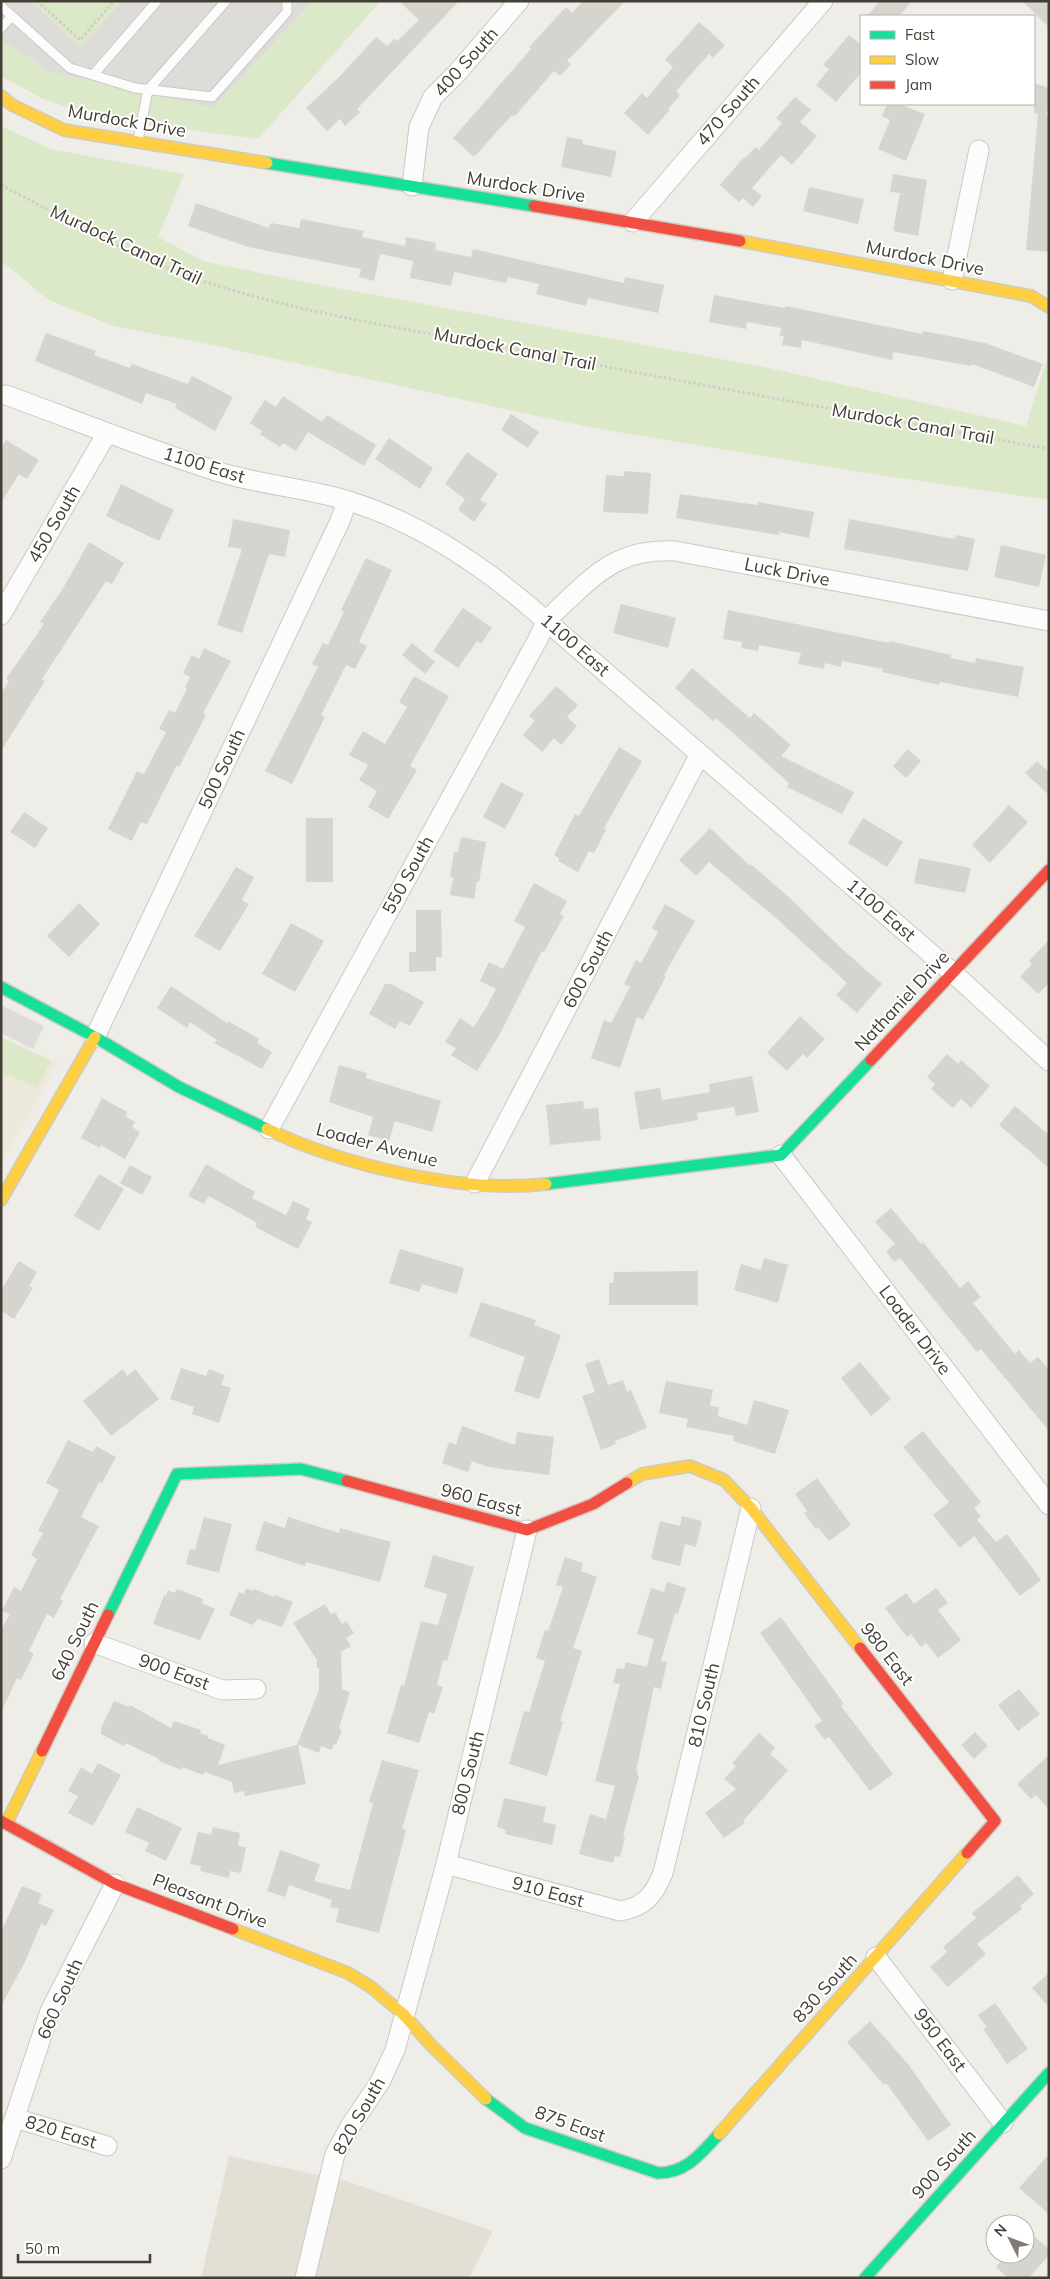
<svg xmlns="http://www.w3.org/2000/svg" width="1050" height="2279" font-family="Mulish,sans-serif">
<rect width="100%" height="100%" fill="#eeede8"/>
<path fill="#e3dfd5" d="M229,2156L346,2181L493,2231L469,2278H201Z"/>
<path fill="#ece8da" d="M1,1036L58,1063L1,1163Z"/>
<path fill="#dbe9c8" d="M31,1H122L81,47Z
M313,1H375L378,4L258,139L101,118L43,99L1,76V40L52,72L213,108Z
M1,126L50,149L184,174L158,237L203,261L294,280L769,368L1026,426L1049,353V500L860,472L593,428L217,346L114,326L49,300L1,261Z
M1,1038L51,1061L37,1087L1,1072Z"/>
<path fill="#dddcd8" d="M1,1H31L81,47L122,1H313L213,108L52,72L1,40Z
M1,1005L44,1026L33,1049L1,1033Z"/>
<path fill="#d6d4cf" d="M399,1H459L357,109L360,112L345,126L340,119L327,131L306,108L339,77L376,37L387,46L394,39L397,41L419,20Z
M583,1H625L567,61L571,64L560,76L554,71L514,117L512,115L474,157L453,138L531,49L529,47L566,7L572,13Z
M880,1H912L899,16H867Z
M1022,1H1049V27Z
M699,22L725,45L713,58L709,54L676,91L680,95L668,109L670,110L648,135L624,113L642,93L647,98L673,67L665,60Z
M849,35L861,45V73L836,102L816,85L829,69L823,65Z
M1034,83L1049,88V107L1046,115H1049V252L1026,250L1038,114L1034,113Z
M795,97L811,110L800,122L817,136L792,165L781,155L752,188L762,196L753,207L743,198L739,202L720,185L744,157L745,158L756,147L759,150L782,123L776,118Z
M887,104H899L925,114L906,161L878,149L890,120L882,116Z
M567,137L583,140L582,144L617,151L611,177L561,167Z
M893,174L927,180L918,236L893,231L900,193L890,192Z
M809,187L864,199L858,224L803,211Z
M196,203L269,228L271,223L299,228L301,219L364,231L362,237L405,246L406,237L436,243L435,250L471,257L473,249L624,283L625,277L664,285L658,313L588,298L586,306L536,294L539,284L508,277L506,283L454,272L451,286L410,278L413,261L380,254L374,281L359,277L361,269L248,247L188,226Z
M714,295L785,308L786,306L922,334L923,331L985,343L1043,364L1034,387L972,364L971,366L893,352L892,360L802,340L801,348L782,345L784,336H780L781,328L747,322L746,329L709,322Z
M46,333L96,351L94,355L130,368L132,364L188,384L192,376L233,397L215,431L175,408L177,404L146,393L142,404L35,361Z
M283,396L322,422L327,415L376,445L364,466L308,432L296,451L283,443L280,447L260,434L262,431L250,423L265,400L276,407Z
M511,414L539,432L528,448L501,430Z
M389,438L433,468L420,489L375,459Z
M6,440L39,460L27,479L19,474L1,503V448Z
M467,452L498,474L480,500L487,504L474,522L458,510L465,499L445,484Z
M624,471L651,473L648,514L603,512L606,475L624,476Z
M121,484L174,510L159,541L106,516Z
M680,494L757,505L758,502L814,512L809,538L779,532V535L676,518Z
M233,519L290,530L285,557L269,554L242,633L217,625L242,549L228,547Z
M849,519L955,539L956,535L975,539L968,571L844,549Z
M89,542L124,563L112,584L106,581L42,679L45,681L1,751V693L9,681L6,679L44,624L40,622L62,590Z
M1001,545L1046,555L1039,587L994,577Z
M366,558L392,570L359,642L367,646L355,669L346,665L321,715L325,717L292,784L265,771L318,667L312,664L323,643L328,645L344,612L341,610Z
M621,604L676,618L668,648L613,633Z
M463,608L492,628L481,644L477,641L458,668L433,651Z
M728,610L889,643V641L951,655V658L975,663L976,658L1024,667L1018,697L940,682L939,685L882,672L883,669L842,661L841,667L825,663L824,669L798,664L801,653L759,645L758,651L741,648L742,642L723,639Z
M412,643L435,662L425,674L402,655Z
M204,648L231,661L203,713L206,715L179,767L177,765L147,824L141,822L132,841L108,829L137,771L144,774L166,732L159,729L169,710L175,713L187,689L185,688L190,677L183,673L192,655L199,659Z
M692,668L750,718L754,713L791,745L781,756L854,792L842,814L787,787L789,783L716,718L713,721L675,688Z
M414,676L449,696L410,766L417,770L388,819L368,807L377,791L359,780L368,765L349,755L363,731L385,744L407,707L399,702Z
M556,686L578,705L567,717L577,726L561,745L554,738L542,752L523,735L535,721L529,716Z
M619,747L642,761L604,828L606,830L594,853L589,851L578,872L558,861L559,858L554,855L575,814L579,816Z
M908,749L921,761L906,778L893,766Z
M1037,761L1049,772V795L1025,773Z
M501,782L524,794L505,829L483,817Z
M1009,805L1028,822L990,863L972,845Z
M24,812L48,828L35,848L10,832Z
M306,818H333V882H306Z
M863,818L903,842L887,867L848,843Z
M710,828L750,866L751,864L793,901L844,951L882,984L857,1013L836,995L847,983L777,919L709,862L696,876L679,860Z
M461,837L486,842L479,882L477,881L474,899L450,895L453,877H450L454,852H458Z
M919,858L971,868L965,893L914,883Z
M236,867L254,877L242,900L249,904L220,951L194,936Z
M534,883L567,901L560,914L564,916L544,952L542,951L500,1034L477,1071L451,1055L456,1048L445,1042L460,1018L474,1027L487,1006L496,989L480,981L489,962L503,969L525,927L514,921Z
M79,903L100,924L69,957L47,936Z
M665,904L695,921L664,975L666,976L643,1020L637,1017L620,1068L591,1058L604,1020L611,1023L630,987L624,984L636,960L641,963L658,932L652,928Z
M416,910H441L442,957H436V971L409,972V952H416Z
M291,923L324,941L295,992L262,974Z
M1049,940V983L1038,994L1020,977L1032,964L1029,961Z
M385,984H391L424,1002L410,1026L400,1021L395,1029L369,1014Z
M171,986L227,1023L228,1021L259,1039L257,1043L272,1052L262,1069L214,1043L217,1040L190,1022L187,1028L157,1008Z
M800,1016L825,1039L807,1058L803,1054L787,1071L767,1053Z
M947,1054L958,1064L961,1060L990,1086L971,1108L961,1099L953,1108L931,1089L935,1084L927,1077Z
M339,1065L367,1073L366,1078L441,1101L432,1132L395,1121L389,1141L368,1135L373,1117L329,1102Z
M752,1076L759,1112L736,1116L734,1107L697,1113L698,1120L640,1130L634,1092L660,1088L662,1100L710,1092L709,1084Z
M102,1098L127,1112L125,1116L135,1122L132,1127L140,1132L125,1159L101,1145L100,1148L81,1138Z
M583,1101L584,1109L598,1108L601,1140L550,1145L546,1105Z
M1015,1106L1049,1135V1168L999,1125Z
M206,1164L255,1192L252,1198L286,1215L293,1201L310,1209L306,1219L312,1222L298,1249L255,1227L257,1223L209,1196L204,1204L188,1196Z
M130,1165L152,1177L142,1195L120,1183Z
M99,1174L124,1189L99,1231L74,1216Z
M891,1208L921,1244L923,1242L960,1288L968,1281L981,1297L973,1303L1015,1354L1019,1350L1030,1363L1038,1357L1049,1370V1431L981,1349L977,1352L900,1258L894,1262L886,1251L895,1244L875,1222Z
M400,1249L464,1268L457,1294L422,1284L419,1292L389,1283Z
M764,1258L788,1265L778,1303L734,1290L741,1264L761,1270Z
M19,1261L37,1272L29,1286L33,1288L14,1319L1,1311V1290Z
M698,1271V1305H609V1283H613L614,1272Z
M481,1302L536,1320L534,1325L561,1335L539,1399L514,1391L525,1357L469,1336Z
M599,1359L608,1385L623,1380L627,1392L631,1390L647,1428L615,1441L616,1444L601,1450L582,1396L595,1392L585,1364Z
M860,1362L891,1399L871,1416L841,1378Z
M181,1368L206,1376L209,1369L225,1375L221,1385L231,1388L219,1423L192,1414L194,1407L170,1399Z
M123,1369L127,1376L135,1369L159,1399L111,1436L83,1401Z
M666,1381L713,1390L710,1406L719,1407L718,1416L747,1425L754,1400L789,1410L775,1454L733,1441L734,1436L686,1427L688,1419L659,1413Z
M462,1426L515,1445L517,1432L554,1437L549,1475L488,1467L472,1461L468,1472L442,1463L449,1442L456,1445Z
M923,1431L981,1502L974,1508L981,1516L977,1520L996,1542L1007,1534L1041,1580L1020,1596L974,1536L960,1548L933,1515L949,1502L903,1447Z
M68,1440L93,1452L96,1446L116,1457L102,1483L99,1482L81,1517L99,1526L60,1599L63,1601L54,1618L47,1614L29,1651L34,1654L21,1680L17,1678L1,1712V1630L10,1614L2,1611L14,1587L21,1591L37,1559L31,1555L43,1533L38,1531L59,1490L46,1483Z
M817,1478L851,1525L829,1541L818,1527L816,1529L804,1513L807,1511L795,1494Z
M682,1516L702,1521L696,1547L685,1544L680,1566L651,1559L660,1521L680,1526Z
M204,1517L232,1524L219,1573L186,1564L190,1549L195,1550Z
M288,1517L339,1533L340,1528L391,1542L380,1582L306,1562L305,1566L255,1550L264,1521L285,1528Z
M433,1555L474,1567L447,1661L443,1660L437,1685L443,1687L434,1714L429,1712L419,1743L387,1733L401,1685L404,1686L421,1621L438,1625L447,1594L424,1587Z
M565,1557L583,1563L581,1571L597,1577L573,1648L582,1651L560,1721L563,1722L547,1776L509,1764L524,1711L529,1712L545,1661L536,1658L545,1630L548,1631L563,1587L556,1585Z
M667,1582L686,1588L678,1614L675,1613L661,1661L667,1662L661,1689L654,1687L636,1771H638L637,1776H639L623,1836L625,1837L620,1857L615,1856L613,1863L579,1854L590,1814L606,1819L615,1786L595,1781L620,1684L613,1683L617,1668L624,1669L626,1662L647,1667L654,1639L637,1634L651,1588L664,1592Z
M246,1588L253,1591L254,1589L274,1597L275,1595L293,1602L282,1627L258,1619L252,1625L229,1615L239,1592L244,1594Z
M936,1588L948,1603L938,1610L961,1640L938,1658L926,1643L921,1647L911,1634L907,1637L885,1608L906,1593L914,1604Z
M177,1589L203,1599L202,1603L215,1609L200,1640L153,1624L164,1595L166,1596L168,1590L175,1593Z
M325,1604L331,1614L335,1612L342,1624L346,1621L354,1633L346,1638L351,1646L341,1652L342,1689L350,1692L339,1728L342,1730L336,1745L334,1744L332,1750L321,1746L319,1753L298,1745L306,1784L245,1796L244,1791L234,1793L232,1782L205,1772L203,1775L182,1767L181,1770L159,1761V1759L126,1743L124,1746L101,1734V1728L114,1701L129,1707L130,1705L171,1728L174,1721L201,1730L200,1733L208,1736V1738L225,1745L218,1765L297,1745L319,1690V1668H317V1660L293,1623Z
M781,1617L844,1704L841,1706L893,1774L870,1791L829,1737L825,1740L814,1726L822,1721L760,1633Z
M1019,1689L1040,1714L1018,1731L998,1705Z
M975,1732L988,1746L974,1759L961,1745Z
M759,1733L775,1748L770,1754L788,1770L743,1821L745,1823L724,1838L705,1813L736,1789L724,1779L736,1766L732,1763Z
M1049,1755V1809L1036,1795L1031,1799L1017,1784Z
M382,1760L419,1770L402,1829L406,1830L379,1933L336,1922L339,1909L330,1907L332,1900L289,1885L285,1897L267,1891L280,1850L320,1864L314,1881L350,1890L373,1803L369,1802Z
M98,1763L121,1775L93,1826L68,1813L78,1796L68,1791L81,1767L92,1774Z
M504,1798L546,1807L543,1822L556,1825L552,1845L505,1834L506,1830L497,1827Z
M137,1807L182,1828L166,1861L145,1851L149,1843L125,1832Z
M213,1827L240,1833L238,1846L246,1847L241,1873L230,1871L229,1878L200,1871L201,1866L190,1864L198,1832L211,1835Z
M1018,1875L1034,1894L1020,1906L1022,1909L977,1944L986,1954L948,1987L930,1967L947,1952L943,1947L976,1918L972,1913Z
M22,1886L42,1894L38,1903L54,1910L46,1926L41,1924L25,1962L1,2006V1932Z
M1049,1973V2007L1032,1988Z
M995,2003L1028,2049L1007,2064L983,2029L987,2027L978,2015Z
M870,2021L908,2064L951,2125L928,2141L886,2083L884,2085L847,2042Z
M1049,2154V2214L1019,2188Z
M1025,2229L1049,2249V2255L1029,2278H1008L996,2267L1007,2254H1025Z"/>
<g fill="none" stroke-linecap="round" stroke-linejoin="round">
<defs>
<path id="lane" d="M1,6L70,68L135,88L212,97L287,12V1
M1,28L12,16
M93,75L157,1
M138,140L148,90L226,1"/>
<path id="street" d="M412,186L419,127L433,97L457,73L519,1
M633,222L823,1
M952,280L979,150
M6,395C77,421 147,449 219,472C261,485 307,488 349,501C417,522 476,561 530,607L952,972L1049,1061
M1,615L107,433
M95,1037L340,521L347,501
M269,1129L538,639C547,617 556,611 573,595C605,564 629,549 675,551L1049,621
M781,1155L1049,1505
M475,1183L700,754
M94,1643L222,1690L256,1689
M446,1864L620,1911C645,1907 654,1895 663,1873L751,1508
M876,1957L1003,2123
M15,2118L107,2146
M1,2159L50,2011L115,1884
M305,2278L335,2154L351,2125L380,2082L395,2050L446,1864L527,1530"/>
<path id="fast" d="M267,163L534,206
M1,987L95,1037L179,1087L267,1129
M546,1184L781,1155L871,1060
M108,1615L177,1474L301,1469L347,1481
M486,2099L525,2128L658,2173C687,2173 701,2153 719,2134
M865,2278L1049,2073"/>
<path id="slow" d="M1,96L12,105L64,130L267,163
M740,241L1031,296L1049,307
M267,1129C341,1165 465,1194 546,1184
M1,1200L95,1037
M627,1483L642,1474L690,1466L724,1480L751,1508L860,1648
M6,1824L42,1751
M233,1929L348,1973L371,1987L404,2015L431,2045L486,2099
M719,2134L967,1853"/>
<path id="jam" d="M534,206L740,241
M871,1060L1049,870
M347,1481L527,1530L593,1504L627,1483
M860,1648L995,1821L967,1853
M42,1751L108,1615
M1,1821L115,1884L233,1929"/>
</defs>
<use href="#lane" stroke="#cbc9c4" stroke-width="11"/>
<use href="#street" stroke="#cbc9c4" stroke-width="21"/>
<use href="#fast" stroke="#cfcbc0" stroke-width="14"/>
<use href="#slow" stroke="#cfcbc0" stroke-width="14"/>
<use href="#jam" stroke="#cfcbc0" stroke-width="14"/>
<path stroke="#d0cdc9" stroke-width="3" stroke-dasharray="2.5 2.5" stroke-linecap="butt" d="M37,1L80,40L114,1
M1,185C67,219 133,258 203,281C303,314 409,329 512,349C691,383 870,416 1049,449"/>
<use href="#lane" stroke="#fcfcfc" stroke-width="9"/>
<use href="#street" stroke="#fcfcfc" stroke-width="19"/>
<use href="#fast" stroke="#16e098" stroke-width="11"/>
<use href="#slow" stroke="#ffcf43" stroke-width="11"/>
<use href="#jam" stroke="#f24e42" stroke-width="11"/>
</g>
<g text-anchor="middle" stroke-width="4" stroke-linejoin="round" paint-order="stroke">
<g font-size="18" fill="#443e34" stroke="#fff">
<text transform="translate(466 62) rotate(-48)" y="6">400 South</text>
<text transform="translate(728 111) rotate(-49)" y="6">470 South</text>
<text transform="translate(127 121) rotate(10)" y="6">Murdock Drive</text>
<text transform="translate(526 187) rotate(9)" y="6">Murdock Drive</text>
<text transform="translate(126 245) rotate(25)" y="6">Murdock Canal Trail</text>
<text transform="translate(925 258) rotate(11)" y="6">Murdock Drive</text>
<text transform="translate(515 349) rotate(11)" y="6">Murdock Canal Trail</text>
<text transform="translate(913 424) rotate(10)" y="6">Murdock Canal Trail</text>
<text transform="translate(204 465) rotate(17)" y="6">1100 East</text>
<text transform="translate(54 524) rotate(-60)" y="6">450 South</text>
<text transform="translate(787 572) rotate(11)" y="6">Luck Drive</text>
<text transform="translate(575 645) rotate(41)" y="6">1100 East</text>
<text transform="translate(222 769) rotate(-65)" y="6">500 South</text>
<text transform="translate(408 875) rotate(-61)" y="6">550 South</text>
<text transform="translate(881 910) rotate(41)" y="6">1100 East</text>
<text transform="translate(588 969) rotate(-62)" y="6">600 South</text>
<text transform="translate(902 1001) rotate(-47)" y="6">Nathaniel Drive</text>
<text transform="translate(377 1145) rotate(15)" y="6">Loader Avenue</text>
<text transform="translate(915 1330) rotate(53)" y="6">Loader Drive</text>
<text transform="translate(481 1500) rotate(15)" y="6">960 Easst</text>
<text transform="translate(75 1641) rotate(-64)" y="6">640 South</text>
<text transform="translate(887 1654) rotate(52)" y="6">980 East</text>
<text transform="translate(174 1672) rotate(20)" y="6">900 East</text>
<text transform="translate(704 1705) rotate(-77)" y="6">810 South</text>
<text transform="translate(468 1773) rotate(-76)" y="6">800 South</text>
<text transform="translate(548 1892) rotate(15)" y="6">910 East</text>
<text transform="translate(210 1901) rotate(21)" y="6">Pleasant Drive</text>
<text transform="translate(825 1988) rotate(-48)" y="6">830 South</text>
<text transform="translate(60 1999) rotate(-66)" y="6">660 South</text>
<text transform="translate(940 2040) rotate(53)" y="6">950 East</text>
<text transform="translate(359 2116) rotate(-60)" y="6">820 South</text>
<text transform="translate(570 2124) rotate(20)" y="6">875 East</text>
<text transform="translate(61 2132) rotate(17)" y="6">820 East</text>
<text transform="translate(944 2164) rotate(-48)" y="6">900 South</text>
</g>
</g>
<rect width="1050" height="2279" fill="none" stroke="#443e34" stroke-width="5"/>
<rect x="860" y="15" width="175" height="90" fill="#ffffff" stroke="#b4b2ae"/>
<rect x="870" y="31" width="25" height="8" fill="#16e098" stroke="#b4b2ae"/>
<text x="905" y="40" font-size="15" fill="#443e34">Fast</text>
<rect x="870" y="56" width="25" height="8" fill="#ffcf43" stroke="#b4b2ae"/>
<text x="905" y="65" font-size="15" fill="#443e34">Slow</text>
<rect x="870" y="81" width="25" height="8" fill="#f24e42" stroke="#b4b2ae"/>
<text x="905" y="90" font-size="15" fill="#443e34">Jam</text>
<g transform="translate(1010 2239) rotate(312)"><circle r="24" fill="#ffffff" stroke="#b4b2ae"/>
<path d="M0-4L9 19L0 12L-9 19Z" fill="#807b73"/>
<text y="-8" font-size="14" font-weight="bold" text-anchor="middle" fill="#443e34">N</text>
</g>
<path d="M18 2254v8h132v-8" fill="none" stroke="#443e34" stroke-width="2.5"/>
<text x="25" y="2254" font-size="15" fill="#443e34" stroke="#ffffff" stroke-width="4" paint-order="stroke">50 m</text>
</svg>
